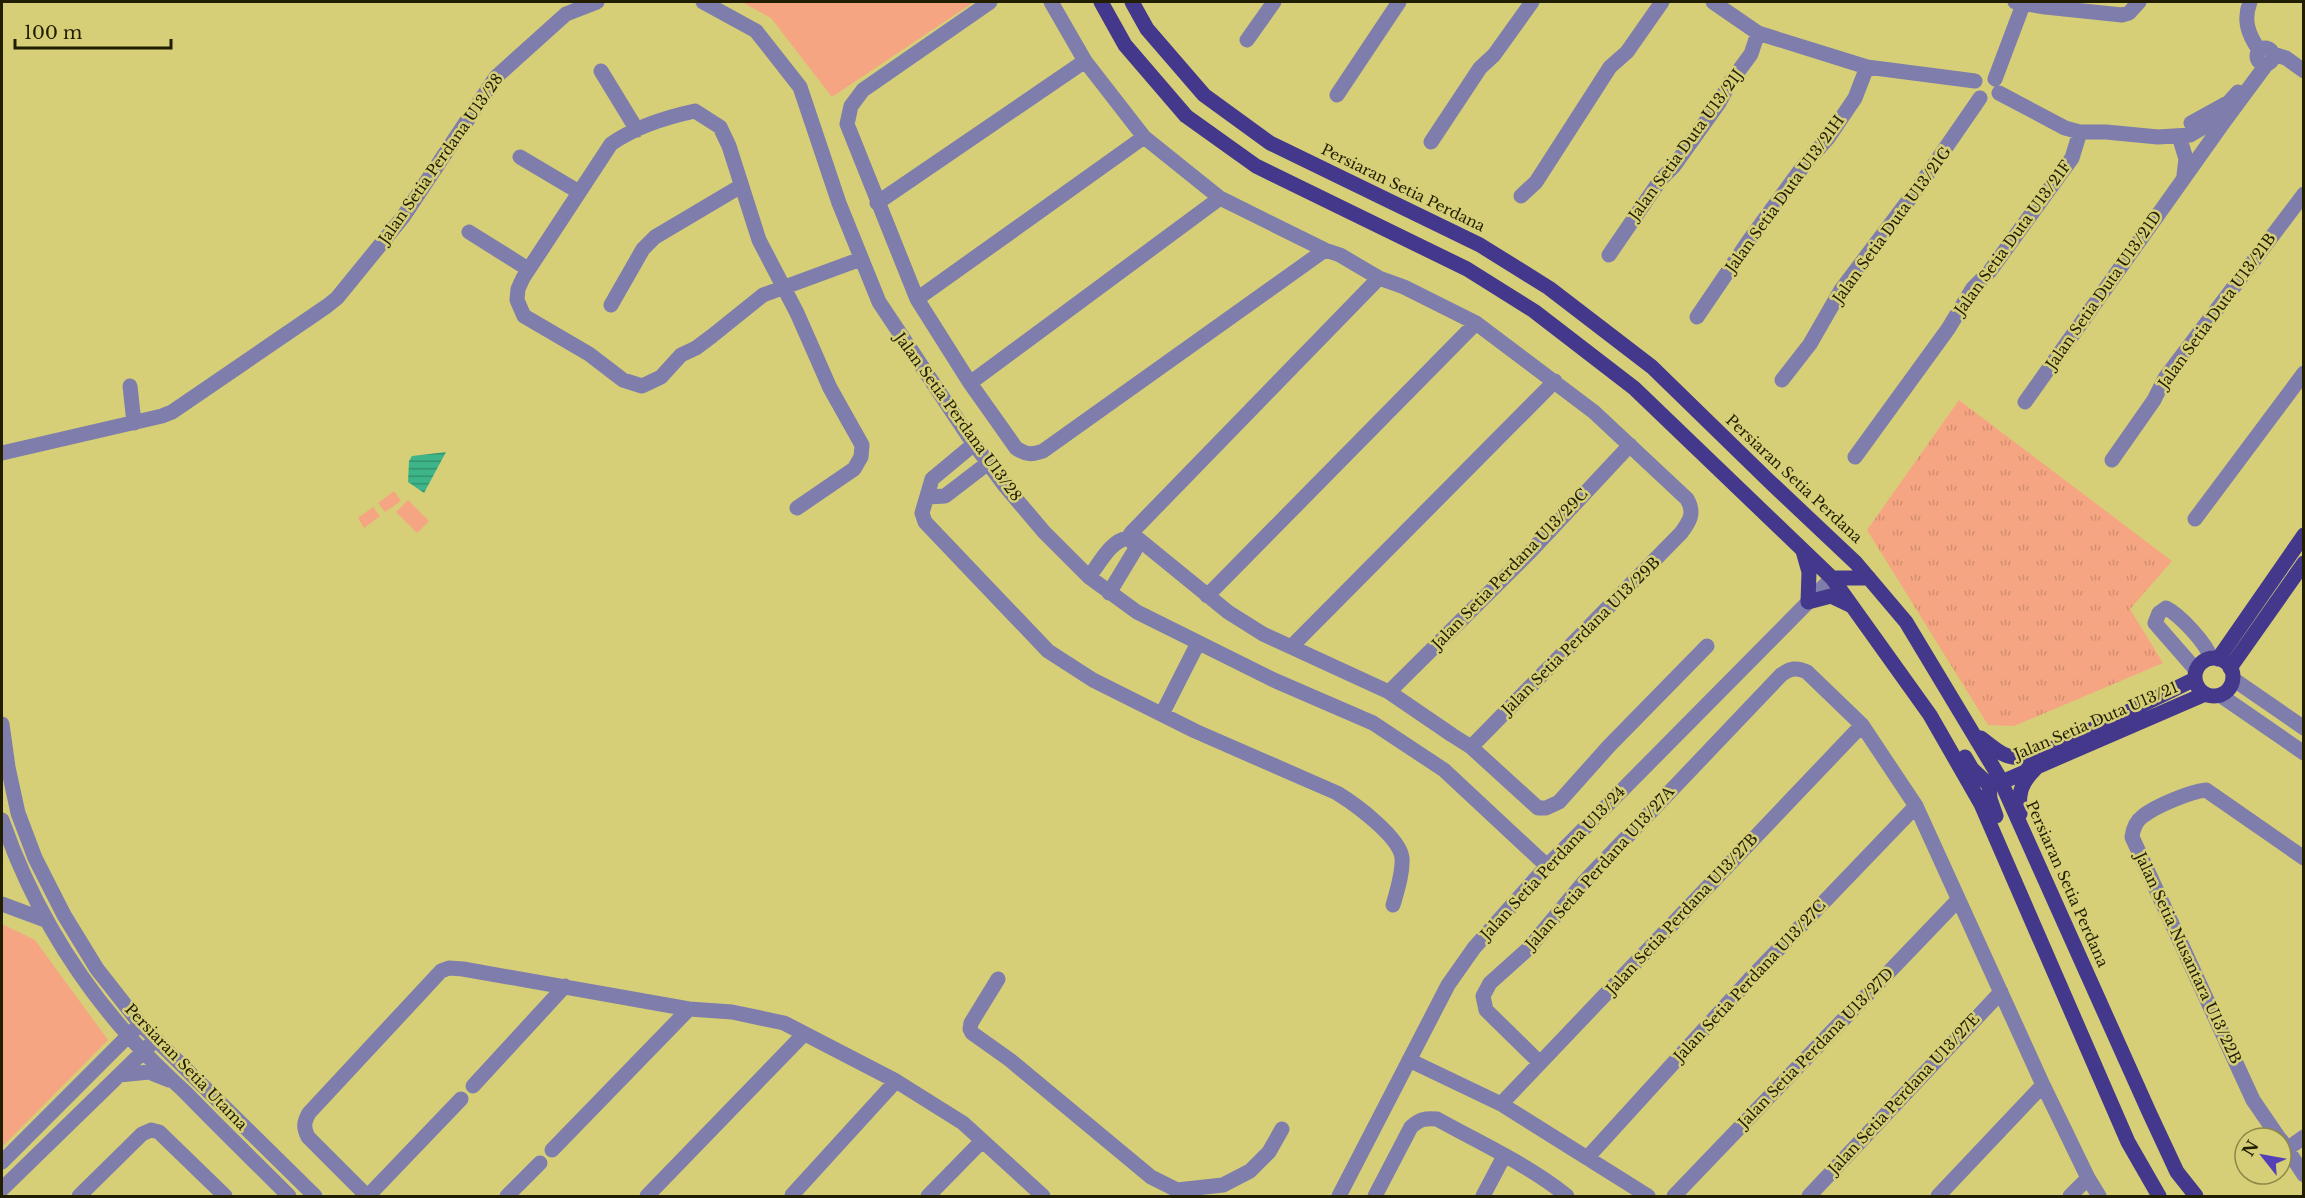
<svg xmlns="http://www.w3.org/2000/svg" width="2305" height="1198" font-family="'Libre Baskerville',serif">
<defs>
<pattern id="park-tufts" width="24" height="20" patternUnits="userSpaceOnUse" patternTransform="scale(1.5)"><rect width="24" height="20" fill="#f6a582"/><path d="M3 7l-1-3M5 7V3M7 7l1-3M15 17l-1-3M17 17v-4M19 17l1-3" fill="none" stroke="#d38e6e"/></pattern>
<pattern id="water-rules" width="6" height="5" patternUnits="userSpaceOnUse" patternTransform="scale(1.5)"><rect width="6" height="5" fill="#3db589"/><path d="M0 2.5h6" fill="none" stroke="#33936e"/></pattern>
</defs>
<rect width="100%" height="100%" fill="#d6cf78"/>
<path fill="#f6a582" d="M742,2H974L832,97L771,18Z
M394,491L401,501L385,512L378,503Z
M408,500L429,521L417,533L396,512Z
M373,507L380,516L364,528L358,518Z
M2,924L35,940L108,1040L2,1147Z"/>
<path fill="url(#park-tufts)" d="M1959,400L2172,561L2130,609L2163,663L2014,726L1988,725L1867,530Z"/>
<path fill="url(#water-rules)" d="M446,452L424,493L408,482L409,461L412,456Z"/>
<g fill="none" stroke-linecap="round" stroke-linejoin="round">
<path stroke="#7e7dac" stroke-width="15" d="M703,2L756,31L800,87L839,203L879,302L969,437L1005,486L1044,532L1089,577L1137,612L1276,681L1373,723L1444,770L1547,866
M990,2L863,90L851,106L847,124L917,299L970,383L1016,448C1026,455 1032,455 1043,451L1325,250
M1051,2L1085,61L1144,137L1220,198L1325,250L1340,255L1379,278L1404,287L1476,323L1594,412L1687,499C1695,513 1690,521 1681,533L1471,747
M1713,2L1758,33L1867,67L1975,81
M2015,2L2045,7L2122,15L2129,13L2139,2
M2250,2C2243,20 2248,34 2259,50
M1247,40L1274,2
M2257 56a8 8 0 1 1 16 0a8 8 0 1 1-16 0Z
M2273,54L2286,58L2304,71
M601,71L637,130
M1995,79L2024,2
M1999,93L2065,128L2080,132H2106L2158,137L2190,135L2209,124L2226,119L2266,65
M1337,95L1399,2
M2191,123L2229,102L2238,92
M2179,136L2186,159L2184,175
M1431,142L1480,68L1494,55L1532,2
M520,157L579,192
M1521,196L1536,182L1610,67L1627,52L1662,2
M877,203L1085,61
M469,232L528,269
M1609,255L1661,179L1674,166L1719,103L1729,84L1751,54L1758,33
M917,299L1144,137
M611,305L643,249L655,237L741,186
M1697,317L1748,242L1804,165L1828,138L1855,98L1867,67
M1782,380L1810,344L1841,290L1920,185L1980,98
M970,383L1220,198
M130,386L134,423
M2025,402L2226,119
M974,444L932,479L922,513L925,522L1048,651L1093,680L1195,731L1337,793C1355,804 1400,837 1402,858C1403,873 1397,891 1393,905
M2,453L162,416L172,412L327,306L337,298L403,217L496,77L566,14L597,2
M1855,457L1948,329L1973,288L1990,271L2072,158L2080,132
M2112,460L2154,400L2165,378L2304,194
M928,497L945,496L988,463
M797,508L854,469L861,457L862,445L830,388L797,313L759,240L729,146L720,127L695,111C667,117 635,127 611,144L523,278L518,289L517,300L524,316L589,354L623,380L642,386L661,377L681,355L696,348L712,336L763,295L861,259
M2195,519L2304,373
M1131,533L1379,278
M1089,577C1100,563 1110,541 1128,538L1131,533L1228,612L1263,634L1389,692L1452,735L1471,747L1538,808H1546L1559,802L1609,746L1707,646
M1109,593L1135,550L1134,544L1128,538
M1207,596L1476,323
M1291,647L1555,381
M2196,670L2155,623L2159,613L2166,608C2180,615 2206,643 2211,658
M2233,679L2304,728
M1389,692L1531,551L1630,445
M2220,695L2304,753
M1162,714L1198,643
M2,724L8,767L18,813L35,858L64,915L97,969L141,1025L315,1196
M2,820C30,900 72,972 128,1035C146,1056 166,1074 186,1093C220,1128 255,1162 289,1196
M2,904L45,920
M998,979L971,1023L970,1029L972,1033L1010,1060L1151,1177L1177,1190L1223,1185L1250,1171L1269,1152L1282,1129
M1409,1060L1501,1104L1648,1196
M1540,1063L1486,1010L1483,996L1490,983L1529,948L1583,883L1781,675C1790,668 1797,667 1807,672L1862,725L1916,806L2043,1085L2088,1178L2099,1196
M119,1075L149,1072L169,1080
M473,1086L565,986
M1501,1104L1862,725
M2279,1138L2253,1100L2132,837C2133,829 2136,821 2143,816C2156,806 2189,792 2206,790L2304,858
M2281,1140L2304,1175
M2287,1149L2304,1137
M552,1150L689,1009L732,1012L784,1023L896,1081L963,1123L1043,1196
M1587,1158L1749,980L1916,806
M2,1162L134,1030
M2,1189L150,1045
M792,1195L896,1081
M79,1196L142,1134L151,1130L159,1132L225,1196
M367,1196L308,1137C303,1127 304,1122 309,1113L441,971L449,968L463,969L689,1009
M368,1196L461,1099
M507,1196L540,1163
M647,1196L804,1034
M928,1196L982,1141
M1339,1196L1448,985L1474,948L1547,866L1832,578
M1375,1196L1411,1127C1420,1119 1425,1118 1437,1119C1480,1143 1529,1165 1567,1196
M1483,1196L1504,1156
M1674,1196L1958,900
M1809,1196L2001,992
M1938,1196L2043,1085
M2070,1196L2088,1178"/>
<path stroke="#43388c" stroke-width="15" d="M1101,2L1125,45L1186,116L1256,166L1467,269L1534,311L1634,388L1832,578L1930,715L1981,804L2128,1142L2159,1196
M1132,2L1147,29L1204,95L1270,143L1480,245L1549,288L1652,367L1768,480L1856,563L1906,622L1998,775L2149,1112L2177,1172L2196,1196
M1803,551L1809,572L1808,602L1831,596L1852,606
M1832,578H1869
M2195 677a19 19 0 1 1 38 0a19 19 0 1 1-38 0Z
M2218,659L2304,535
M2230,668L2304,563
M1981,738C2002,755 2007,760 2034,757
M1965,757L1972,769L1989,785L1990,799L1996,816
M2029,760L2195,679
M1992,784L2002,782L2205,694
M2020,814C2018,792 2021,783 2036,768"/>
</g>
<g text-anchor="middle" stroke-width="5" stroke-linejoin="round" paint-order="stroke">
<g font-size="15" fill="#211e00" stroke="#d6cf78">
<text transform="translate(1686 145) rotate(-54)" y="5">Jalan Setia Duta U13/21J</text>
<text transform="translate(441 159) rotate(-55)" y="5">Jalan Setia Perdana U13/28</text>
<text transform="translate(1403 188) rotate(26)" y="5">Persiaran Setia Perdana</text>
<text transform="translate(1785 194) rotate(-54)" y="5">Jalan Setia Duta U13/21H</text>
<text transform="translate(1892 225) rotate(-54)" y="5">Jalan Setia Duta U13/21G</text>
<text transform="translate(2013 238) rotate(-54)" y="5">Jalan Setia Duta U13/21F</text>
<text transform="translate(2104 290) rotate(-55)" y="5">Jalan Setia Duta U13/21D</text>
<text transform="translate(2217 311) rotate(-54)" y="5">Jalan Setia Duta U13/21B</text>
<text transform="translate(958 417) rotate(54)" y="5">Jalan Setia Perdana U13/28</text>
<text transform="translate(1794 479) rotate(43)" y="5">Persiaran Setia Perdana</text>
<text transform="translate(1510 569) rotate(-46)" y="5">Jalan Setia Perdana U13/29C</text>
<text transform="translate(1581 636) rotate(-45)" y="5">Jalan Setia Perdana U13/29B</text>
<text transform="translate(2096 721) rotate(-23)" y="5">Jalan Setia Duta U13/21</text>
<text transform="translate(1553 863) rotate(-47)" y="5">Jalan Setia Perdana U13/24</text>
<text transform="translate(1600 868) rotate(-48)" y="5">Jalan Setia Perdana U13/27A</text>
<text transform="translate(2067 884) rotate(66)" y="5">Persiaran Setia Perdana</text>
<text transform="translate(1682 914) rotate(-47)" y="5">Jalan Setia Perdana U13/27B</text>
<text transform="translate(2188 958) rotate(65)" y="5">Jalan Setia Nusantara U13/22B</text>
<text transform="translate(1750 981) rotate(-47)" y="5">Jalan Setia Perdana U13/27C</text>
<text transform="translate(1816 1048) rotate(-46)" y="5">Jalan Setia Perdana U13/27D</text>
<text transform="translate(186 1067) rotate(46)" y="5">Persiaran Setia Utama</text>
<text transform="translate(1904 1094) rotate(-47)" y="5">Jalan Setia Perdana U13/27E</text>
</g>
</g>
<rect width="2305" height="1198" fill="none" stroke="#211e00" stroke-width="6"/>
<g transform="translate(2263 1156) rotate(301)"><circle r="28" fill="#d6cf78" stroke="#8e8848" stroke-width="1.5"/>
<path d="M0-4.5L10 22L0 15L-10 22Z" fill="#5440b7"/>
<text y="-9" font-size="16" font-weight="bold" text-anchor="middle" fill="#211e00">N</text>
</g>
<path d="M15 39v9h156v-9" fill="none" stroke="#211e00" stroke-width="3"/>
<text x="24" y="39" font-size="18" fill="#211e00" stroke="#d6cf78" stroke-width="4.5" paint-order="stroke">100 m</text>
</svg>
